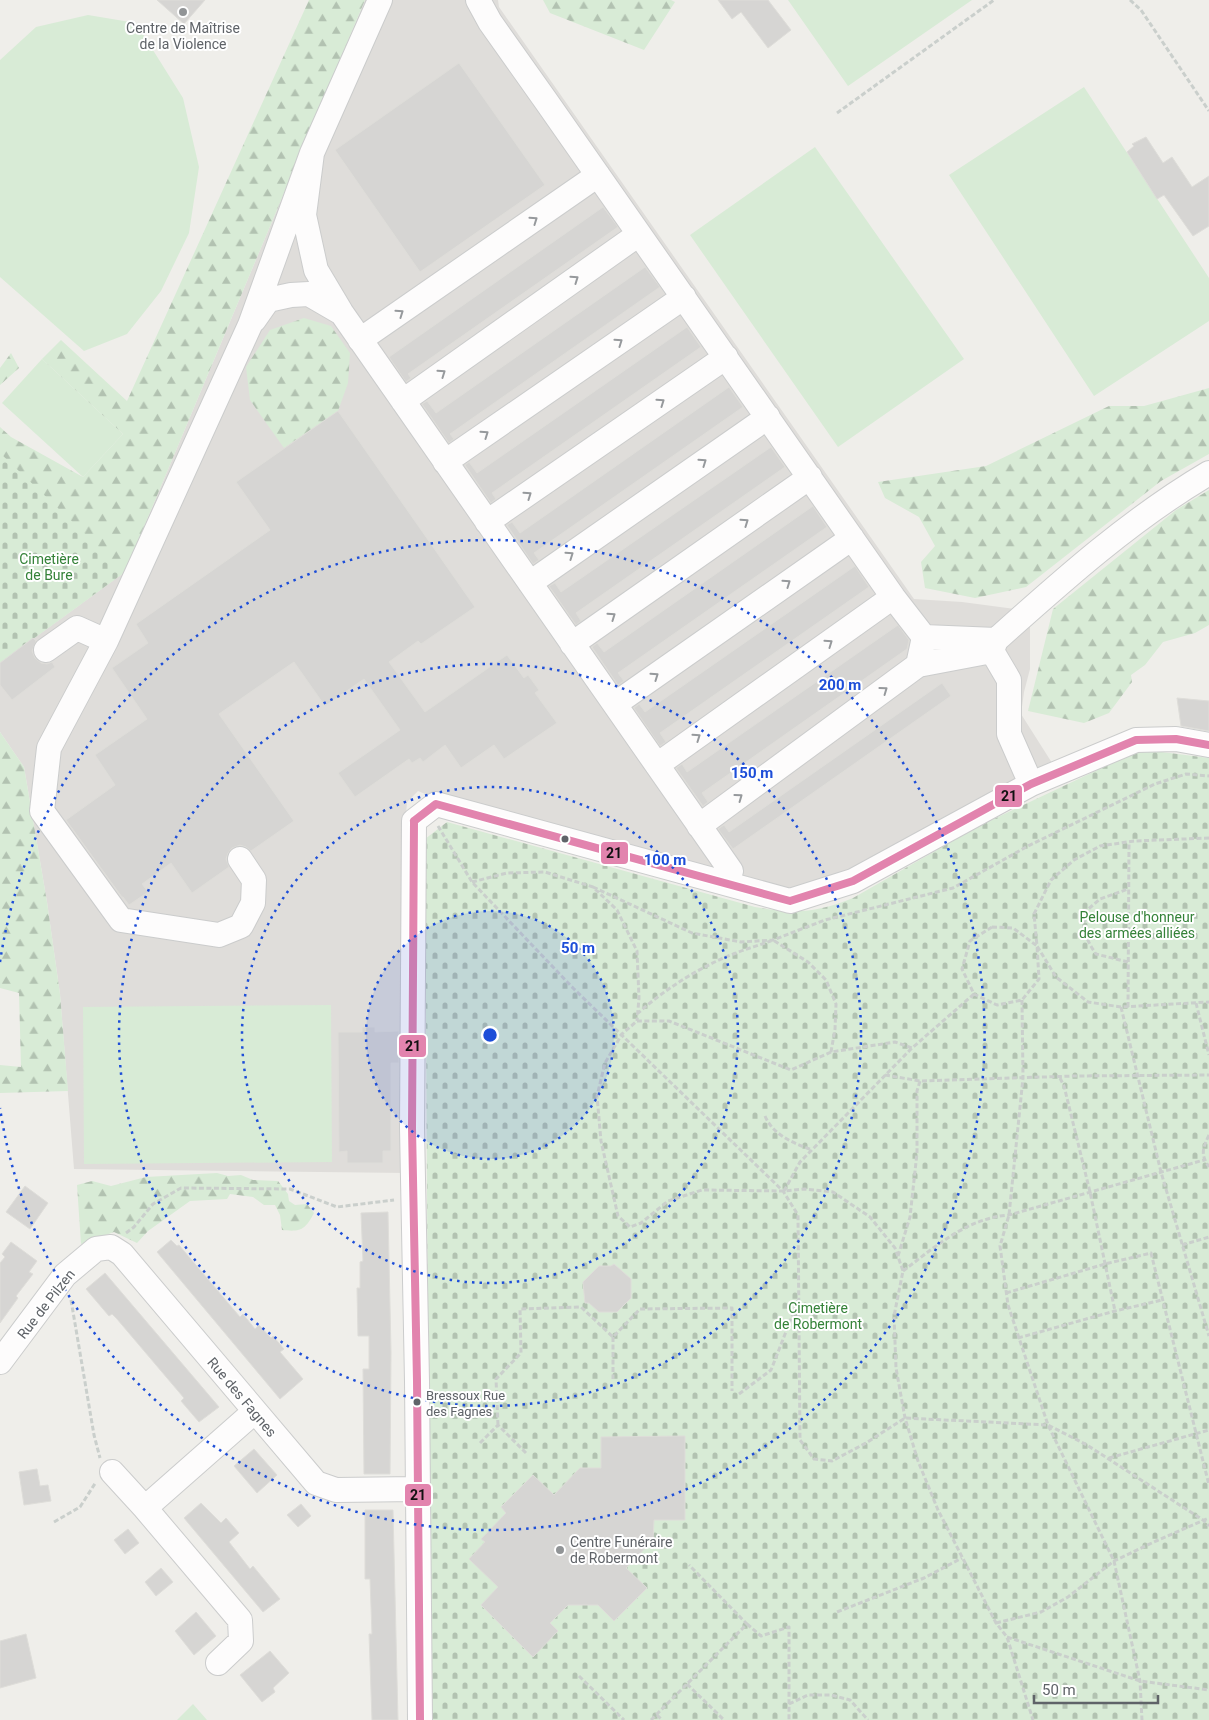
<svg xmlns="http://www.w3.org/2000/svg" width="1209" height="1720" font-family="Roboto,sans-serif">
<defs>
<pattern id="forest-firs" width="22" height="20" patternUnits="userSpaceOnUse" patternTransform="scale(1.25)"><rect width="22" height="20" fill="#d8ebd6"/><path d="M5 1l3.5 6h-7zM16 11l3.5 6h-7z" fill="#b2c2b1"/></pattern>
<pattern id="cemetery-stones" width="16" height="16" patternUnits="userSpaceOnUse" patternTransform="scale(1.25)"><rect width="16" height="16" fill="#d8ebd6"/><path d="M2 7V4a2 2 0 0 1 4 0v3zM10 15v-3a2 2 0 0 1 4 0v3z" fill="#b2c2b1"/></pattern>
</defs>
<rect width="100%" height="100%" fill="#efeeea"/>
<path fill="#dfddda" d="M365,0H498L499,7L914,599L962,602L1015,609L1030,627V669L1024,692L1021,714L1054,766L817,888L779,889L442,801L418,791L407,802L404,839L407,1173L74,1169L60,994L47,902L24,767L0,732V663L125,572Z"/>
<path fill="#d8ebd6" d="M788,0H972L848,86Z
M88,15L136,23L183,98L199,167L189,233L161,291L127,334L84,351L0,277V60L36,27Z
M1084,87L1209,278V321L1094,396L949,175Z
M815,147L964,359L838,447L690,235Z
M42,359L123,434L83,477L2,403Z
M331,1005L332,1162L84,1164L83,1007Z
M193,1704L207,1720H177Z"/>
<path fill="url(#forest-firs)" d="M309,0H365L125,572L0,663V427L11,437L83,477L123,434L42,359L61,340L127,401Z
M543,0H671L675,2L644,50L550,13Z
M304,318L331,326L350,353L348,383L338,411L284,448L250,400L246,367L270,330Z
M11,353L19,368L0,385V368Z
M1209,388V454L1161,481L1026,587L975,598L925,588L921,562L935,546L919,517L885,498L878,482L986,466L1109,406H1144Z
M1209,490V625L1195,633L1163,642L1145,665L1131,675L1132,682L1109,713L1084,723L1028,711L1053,609L1176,510Z
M0,732L24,767L47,902L60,994L68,1091L0,1093V1065L21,1067L19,993L0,988Z
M217,1173L228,1176L241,1175L253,1180L278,1181L288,1194L289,1201L295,1205L307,1204L314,1213C305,1230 301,1232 282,1230L280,1215L275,1205H264L253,1197L230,1194L227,1199L190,1201L148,1231L137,1243L114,1232L81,1244L77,1185L92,1181L111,1186L146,1177Z"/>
<path fill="url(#cemetery-stones)" d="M0,453L125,572L0,663Z
M1154,751L1209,758V1720H430L425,839L447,822L755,907C794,914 816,913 853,898L979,826L1125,757L1139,752Z"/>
<path fill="#d6d5d3" stroke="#deddd9" d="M157,0H205L184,24Z
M718,0H768L791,30L768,48L741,12L732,19Z
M459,63L545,185L420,272L335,150Z
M1146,137L1163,163L1172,157L1192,187L1209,176V226L1193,236L1164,195L1157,199L1127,152L1134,146L1132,144Z
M603,207L618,227L408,374L411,378L406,382L389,357Z
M645,267L660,287L450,434L454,439L449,443L422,404L427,401L436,413Z
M687,327L701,347L492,493L496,499L491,503L465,465L469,462L477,473Z
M729,387L743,407L534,553L539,560L533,564L507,525L512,522L520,533Z
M338,411L475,607L421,644L418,641L389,662L425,712L507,655L524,678L528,675L539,690L535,693L557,723L504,759L494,745L461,768L445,745L423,762L420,758L412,763L409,759L355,797L338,773L400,730L364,679L325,706L294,662L219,714L294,821L251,851L246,847L240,845L232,848L228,853L226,859L229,867L192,893L171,863L142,884L148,892L129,905L123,897H122L66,820L115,785L95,755L147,719L112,668L148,643L136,624L270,530L236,482Z
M771,447L785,467L576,613L581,621L576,625L549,586L555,583L561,592Z
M813,506L827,527L618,673L624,681L618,685L592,647L597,643L604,652Z
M855,566L869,587L660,733L666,742L660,746L634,708L639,704L645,712Z
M898,625L909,640L907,649L702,793L708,802L703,806L676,768L682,764L687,772Z
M33,638L36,641L32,651L35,658L41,663L47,664L52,662L55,667L12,700L0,685V663Z
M942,683L951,696L733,849L718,829L724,825L729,832Z
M1177,698L1209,701V731L1181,726Z
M362,1027H375V1032L399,1031V1063H391V1151H383V1163H347V1151L339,1152L338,1032H362Z
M25,1186L48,1203L30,1229L6,1212Z
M388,1212L391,1352L390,1474H364L363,1369H369V1336H358L357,1288H360V1262L363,1261L361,1213Z
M171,1240L177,1246L179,1245L240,1317L243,1314L255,1329L259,1325L271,1338L273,1336L284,1349L280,1352L303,1379L280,1399L157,1252Z
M11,1242L37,1261L29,1272L33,1274L16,1296L18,1298L0,1323V1263L5,1257L2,1254Z
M614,1264L631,1279V1298L617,1312H599L589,1303H585L583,1282L599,1266H611Z
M105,1273L219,1407L199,1422L181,1401L184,1398L117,1319L112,1314L109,1316L86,1289Z
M685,1436V1520H654L653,1540L626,1568L647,1588L614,1621L598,1605H568L550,1623L558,1631L533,1657L481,1605L498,1587L469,1559L485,1542L481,1539L506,1513L501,1507L533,1475L554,1495L580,1468H601V1437Z
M254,1449L277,1475L257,1493L234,1466Z
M37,1469L40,1486L48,1485L51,1501L24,1505L19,1472Z
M201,1503L221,1523L226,1518L239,1533L229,1542L250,1569L253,1566L280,1599L263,1612L184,1518Z
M301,1504L311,1516L298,1527L287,1515Z
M365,1510H393L398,1720H372L369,1634H372L370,1579H365Z
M128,1529L139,1543L125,1554L114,1540Z
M161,1568L173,1582L156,1596L145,1582Z
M196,1612L216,1636L194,1655L175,1631Z
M26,1634L36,1678L0,1688V1641Z
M270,1651L289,1673L273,1688L275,1692L262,1702L240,1675Z"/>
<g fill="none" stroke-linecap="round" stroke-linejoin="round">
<defs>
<path id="minor" d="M380,0L312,153L304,215L316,270L341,312L731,871
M478,0L490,22L546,101L893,597L924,637L918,665
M254,320L268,300L291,295L309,294L340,312
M360,340L598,175
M403,401L639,234
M445,462L684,297
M487,522L726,357
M530,583L768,417
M924,637L996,640
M572,644L810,477
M46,650L77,628L106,641
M615,704L852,538
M657,765L893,597
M1031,784L1009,734V680L992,651L996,640C1063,580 1131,519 1209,473
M699,826L918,665L992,651
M240,859L254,880L253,903L241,926L219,935L121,920L42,811L49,748L106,641L250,325L312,153
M0,1362L65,1275L96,1249L111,1247L122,1254L316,1483L336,1490L417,1489
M112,1472L145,1508
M218,1663L241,1641L240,1620L145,1508L254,1412
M420,1720L417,1381L412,1128L414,821L436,804L790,901L853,881L1031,784L1136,740L1176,739L1209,745"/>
</defs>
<use href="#minor" stroke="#cbcccc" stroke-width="26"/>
<path stroke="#cacfcc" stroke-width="3" stroke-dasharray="5 2.5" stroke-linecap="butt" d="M1130,0L1141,10L1209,111
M837,113L994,0
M438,826L472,882L573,988L783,1191L798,1215L800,1440L814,1459L832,1461L866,1443L905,1418L1048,1425L1087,1445L1203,1520L1209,1526
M1209,838L1134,841L1100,846L1074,860L1051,880L1034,914L1037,946L1056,977L1088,1002L1121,1007L1209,1002
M472,882L507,873L545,872L593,887L617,910L637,951L639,998L637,1021
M593,887L692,933L741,942L773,940L825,920L953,888L1028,846L1155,784L1186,774L1209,776
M992,927L1013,928L1037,946L1039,979L1022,1000L997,1005L974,994L962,969L970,941Z
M1128,962L1096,954C1085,938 1083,930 1086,911L1100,899L1128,889
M974,994L912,1048L895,1042L831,1052L791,1070L669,1021H637L622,1034L605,1063L597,1096L601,1141L618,1216L630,1227L641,1223L668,1201L702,1190L783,1191L805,1189L833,1192L870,1217L895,1248L903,1271L894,1316L896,1368L905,1418L918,1461L938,1510L996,1623L1007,1637L1033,1720
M1022,1000L1023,1078L1009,1215L1000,1246L1008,1305L1048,1425L1114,1561L1140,1681L1142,1720
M1196,1003L1209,1055
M1121,1007L1161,1172L1209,1336
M1128,1007L1129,842
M637,1014C665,989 701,966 736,953C748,948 761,945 773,940L808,962L826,980L836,1004L835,1029L831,1052
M885,1075L920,1081L1074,1076L1209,1075
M1060,1078L1064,1086L1090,1192L1115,1311
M765,1116C773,1135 793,1143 812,1150
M1209,1135C1203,1148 1200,1154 1209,1167
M784,1191L800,1162L912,1048
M126,1233L134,1227L153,1204L181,1188L290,1189L337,1207L394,1200
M1182,1245L1209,1237
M898,1256L910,1217L917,1153V1091L920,1081
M903,1271C935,1247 967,1218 1009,1215L1204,1160
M1006,1293L1105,1264L1151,1253L1209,1485
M71,1300L94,1435L100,1458
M613,1337V1379
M1018,1338L1115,1311L1162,1300
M739,1394L771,1370L798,1301
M498,1425L496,1379L521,1353L520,1309L581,1307L613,1337L640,1309L732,1308V1391
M480,1443L498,1425L527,1454
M1109,1458L1209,1430
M54,1522L80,1507L96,1482
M837,1612L924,1578L962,1558
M996,1623L1041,1612L1068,1597L1114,1561L1156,1541L1209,1518
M747,1624L761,1636L789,1627V1720
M1007,1637L1140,1681L1209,1690
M579,1676L624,1720
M687,1684L724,1720
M789,1704L808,1695H831L850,1700L868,1720
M657,1715L662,1720
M651,1720L747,1624L689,1565"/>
<use href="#minor" stroke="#fdfcfc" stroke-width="24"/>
<defs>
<path id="bus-1" d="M414,821L412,1128L417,1381L420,1720
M414,821L436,804L790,901L853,881L1031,784L1136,740L1176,739L1209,745"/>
</defs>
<use href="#bus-1" stroke="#fff" stroke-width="11"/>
<use href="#bus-1" stroke="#e284ae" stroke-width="8"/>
</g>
<defs><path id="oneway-chevron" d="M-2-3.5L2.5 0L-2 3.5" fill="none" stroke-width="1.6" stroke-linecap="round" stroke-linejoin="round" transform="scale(1.25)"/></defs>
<g stroke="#96999c">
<use href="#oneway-chevron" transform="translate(534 220) rotate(-35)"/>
<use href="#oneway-chevron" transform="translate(575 279) rotate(-35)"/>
<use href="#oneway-chevron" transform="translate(400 313) rotate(-35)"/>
<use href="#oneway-chevron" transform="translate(619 342) rotate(-35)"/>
<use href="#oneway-chevron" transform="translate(442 373) rotate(-35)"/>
<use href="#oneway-chevron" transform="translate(661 402) rotate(-35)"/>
<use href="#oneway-chevron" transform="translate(485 434) rotate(-35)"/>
<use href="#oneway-chevron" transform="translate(703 462) rotate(-35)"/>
<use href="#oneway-chevron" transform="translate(528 495) rotate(-35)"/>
<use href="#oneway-chevron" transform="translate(745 522) rotate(-35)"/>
<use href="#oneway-chevron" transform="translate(570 555) rotate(-35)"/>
<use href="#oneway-chevron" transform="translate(787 583) rotate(-35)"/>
<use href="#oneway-chevron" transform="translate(612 616) rotate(-35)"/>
<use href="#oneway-chevron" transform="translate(829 643) rotate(-35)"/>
<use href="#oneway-chevron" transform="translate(655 676) rotate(-35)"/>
<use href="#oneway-chevron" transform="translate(884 690) rotate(-36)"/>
<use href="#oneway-chevron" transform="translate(697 737) rotate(-35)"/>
<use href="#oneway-chevron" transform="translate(739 797) rotate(-36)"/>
</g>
<circle cx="490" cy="1035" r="124" fill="#1d4ed8" fill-opacity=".12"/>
<g fill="none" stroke="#1d4ed8" stroke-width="2.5" stroke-dasharray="2.5 5">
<circle cx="490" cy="1035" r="124"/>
<circle cx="490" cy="1035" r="248"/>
<circle cx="490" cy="1035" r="371"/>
<path d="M0 962A495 495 0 1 1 0 1108"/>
</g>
<g fill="#919496" stroke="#fff" stroke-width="2">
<circle cx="183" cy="12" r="5"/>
<circle cx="560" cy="1550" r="5"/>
</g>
<g fill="#5f6368" stroke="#fff" stroke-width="2">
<circle cx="565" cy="839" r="4.5"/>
<circle cx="417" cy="1402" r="4.5"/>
</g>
<g text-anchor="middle" stroke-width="4" stroke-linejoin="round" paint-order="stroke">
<g font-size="13" fill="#5f6368" stroke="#fff" text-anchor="start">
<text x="426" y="1400">Bressoux Rue<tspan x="426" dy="16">des Fagnes</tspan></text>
</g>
<g font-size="14" fill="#5f6368" stroke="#fff">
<text x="183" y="33">Centre de Maîtrise<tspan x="183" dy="16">de la Violence</tspan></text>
<text x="570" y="1547" text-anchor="start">Centre Funéraire<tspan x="570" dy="16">de Robermont</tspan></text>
</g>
<g font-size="14" fill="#348238" stroke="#fff">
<text x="49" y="564">Cimetière<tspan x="49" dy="16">de Bure</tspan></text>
<text x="1137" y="922">Pelouse d'honneur<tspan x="1137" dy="16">des armées alliées</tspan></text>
<text x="818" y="1313">Cimetière<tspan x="818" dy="16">de Robermont</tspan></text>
</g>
<g font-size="14" fill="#5f6368" stroke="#fff">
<text transform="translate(46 1304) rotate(-52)" y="5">Rue de Pilzen</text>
<text transform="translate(242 1397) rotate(50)" y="5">Rue des Fagnes</text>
</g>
</g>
<circle cx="490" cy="1035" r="8" fill="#1d4ed8" stroke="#fff" stroke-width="2.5"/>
<g font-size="15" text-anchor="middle" font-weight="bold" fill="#1d4ed8" stroke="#fff" stroke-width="4" stroke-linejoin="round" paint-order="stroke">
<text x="840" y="690">200 m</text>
<text x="752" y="778">150 m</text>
<text x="665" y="865">100 m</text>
<text x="578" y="953">50 m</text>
</g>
<g stroke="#fff" stroke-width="2">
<rect x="994" y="784" width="29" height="24" rx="5" fill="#e284ae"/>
<rect x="600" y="841" width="29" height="24" rx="5" fill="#e284ae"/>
<rect x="398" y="1034" width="29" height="24" rx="5" fill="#e284ae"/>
<rect x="404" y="1483" width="28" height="24" rx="5" fill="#e284ae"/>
</g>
<g font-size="14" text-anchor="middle" font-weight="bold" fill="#111">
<text x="1009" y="801">21</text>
<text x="614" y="858">21</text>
<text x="413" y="1051">21</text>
<text x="418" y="1500">21</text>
</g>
<path d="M1034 1695v8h124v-8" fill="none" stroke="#5f6368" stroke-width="2.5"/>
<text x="1042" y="1695" font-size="15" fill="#5f6368" stroke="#ffffff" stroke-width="4" paint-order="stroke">50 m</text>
</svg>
